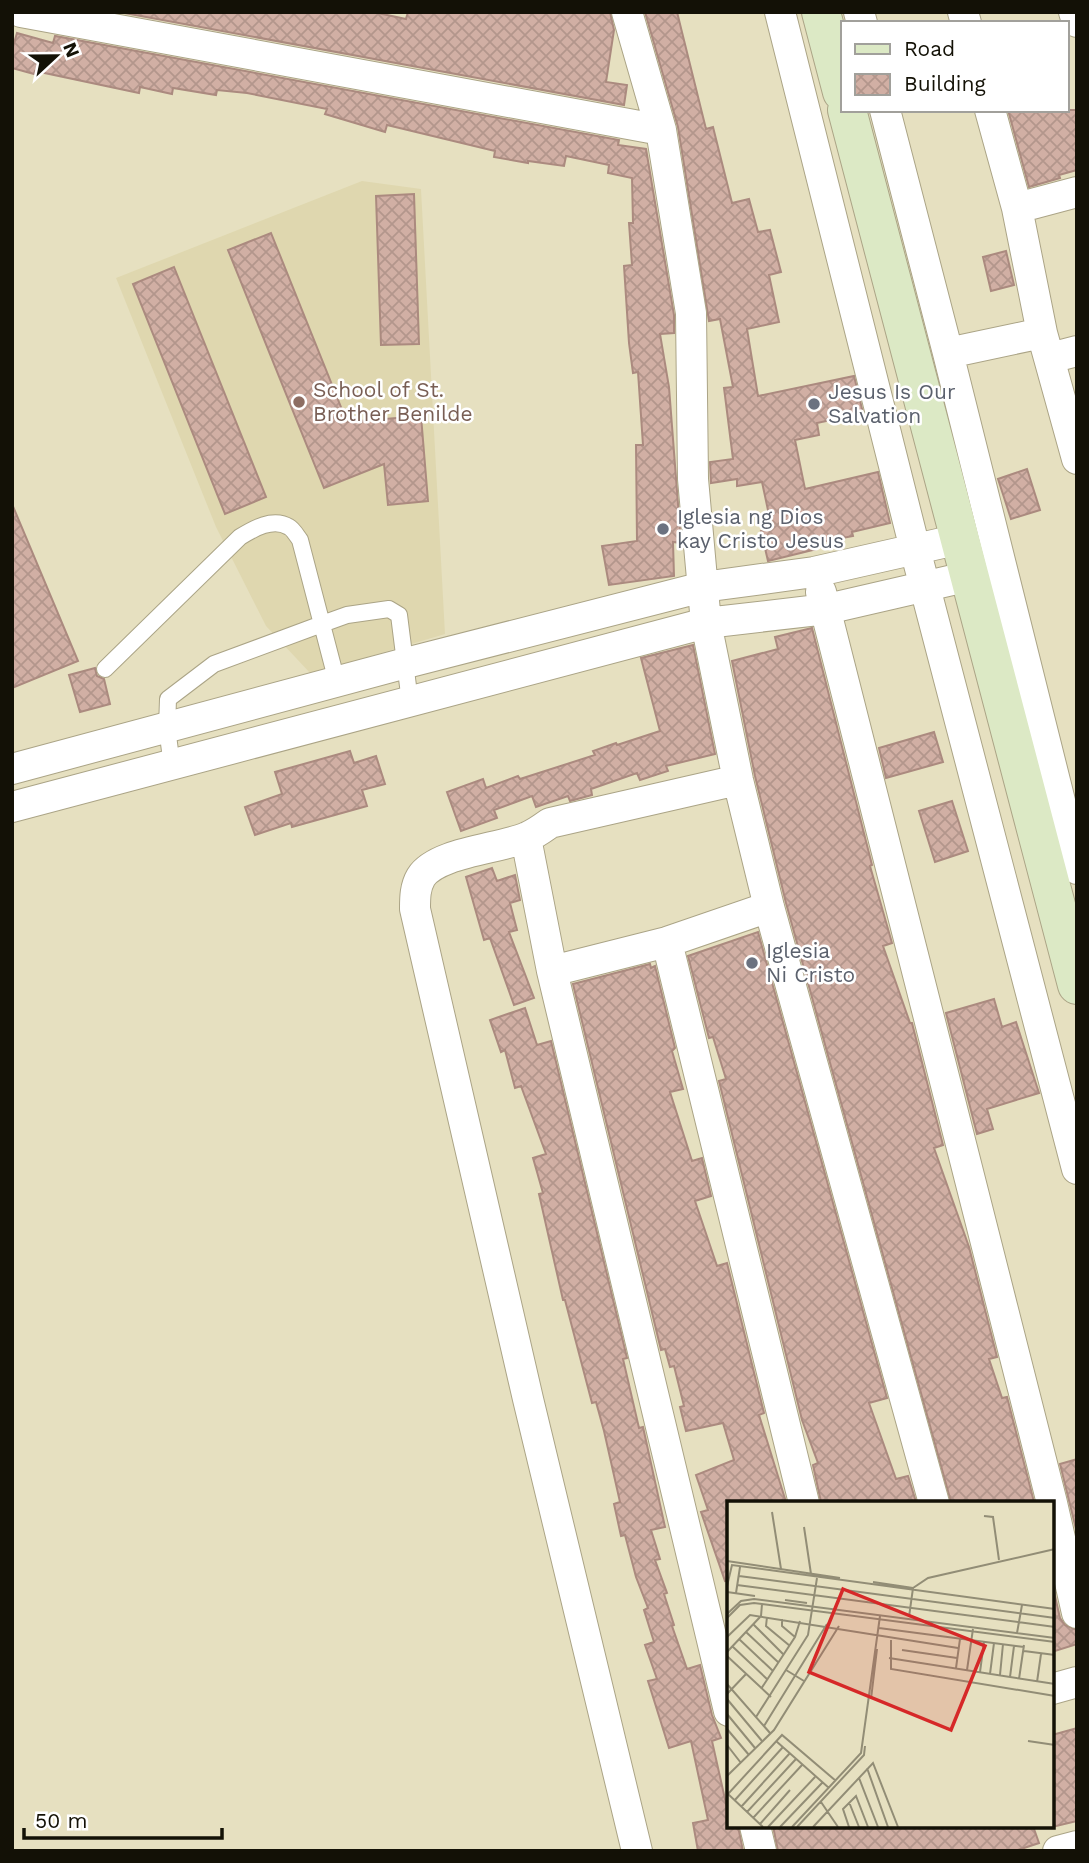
<svg xmlns="http://www.w3.org/2000/svg" width="1089" height="1863" font-family="'Work Sans',sans-serif">
<defs>
<pattern id="building-cross-hatch" width="8" height="8" patternUnits="userSpaceOnUse" patternTransform="scale(1.75)"><rect width="8" height="8" fill="#d1afa4"/><path d="M0 0l8 8M0 8l8-8" fill="none" stroke="#b3968c"/></pattern>
</defs>
<rect width="100%" height="100%" fill="#e6e0c0"/>
<path fill="#dfd7af" d="M362,181L421,189L445,634L311,674L266,626L216,527L116,278Z"/>
<path fill="url(#building-cross-hatch)" stroke="#ab8a7f" stroke-width="2" d="M119,12H373L406,19L408,12H610L614,30L606,82L627,85L624,105Z
M645,12H677L706,129L713,127L732,203L749,199L758,232L770,230L781,272L769,275L779,322L747,329L758,396L854,376L863,413L817,423L819,435L795,440L805,489L878,472L890,523L852,532L853,536L816,543L817,549L768,561L761,531L772,529L762,482L737,486V479L711,483L710,462L733,459L724,388L733,387L720,319L709,321L678,127Z
M17,33L53,43L55,36L619,140L618,145L646,149L674,315V333L660,334L669,387L681,543L673,542L674,576L609,585L602,546L637,541L636,445H643L638,372L633,373L629,343L624,266L632,265L629,223H633L632,178L608,173L609,165L566,156L564,166L528,161V163L494,157L495,151L387,125L385,132L325,114L327,109L247,93L217,90L216,95L173,88L172,94L140,87L139,93L35,71L34,74L12,68V50Z
M1008,110H1077V170L1059,175L1060,178L1029,187Z
M414,194L419,344L381,345L376,196Z
M271,233L347,422L421,416L428,501L388,505L384,464L324,488L228,250Z
M1006,251L1014,285L991,291L983,257Z
M174,267L266,497L225,514L133,284Z
M1027,469L1040,510L1011,519L998,479Z
M12,504L78,661L12,688Z
M812,628L872,865L870,866L892,943L883,946L910,1023H912L943,1145L934,1148L969,1247L997,1357L989,1359L1002,1398L1007,1397L1034,1502H951L786,903L755,776L732,661L778,649L775,637Z
M693,645L715,754L666,766L668,771L640,780L637,773L591,789L592,795L570,801L568,796L536,807L532,796L494,810L497,818L461,831L447,792L483,779L486,788L518,776L520,779L595,755L593,751L616,743L617,745L660,731L641,658Z
M95,668L97,676L104,679L110,704L80,712L69,675Z
M934,732L943,762L886,778L879,748Z
M350,751L354,763L376,756L385,784L362,790L367,806L292,827L291,823L255,835L245,807L282,794L275,772Z
M952,801L968,851L935,862L919,811Z
M492,868L497,881L515,875L520,900L510,903L517,930L509,932L534,998L514,1005L490,938L484,940L466,877Z
M758,932L887,1398L869,1403L896,1479L908,1476L916,1502H821L813,1465L818,1463L802,1420L719,1081L726,1079L713,1037L709,1038L688,956Z
M650,964L651,968L655,966L675,1048L672,1051L683,1089L670,1092L692,1161L702,1158L711,1196L695,1201L717,1266L727,1263L764,1413L759,1415L786,1502H729V1580L725,1581L701,1512L708,1510L696,1475L734,1460L723,1423L686,1431L680,1407L684,1406L674,1366L670,1367L665,1349L661,1350L573,984Z
M994,999L1002,1027L1016,1022L1039,1093L987,1109L993,1129L977,1134L946,1013Z
M525,1008L537,1045L551,1041L627,1358L623,1359L639,1428L643,1427L665,1527L651,1530L660,1559L655,1560L667,1593L664,1594L674,1625L672,1626L687,1669L700,1665L712,1715L721,1738L712,1741L729,1817V1826H738L743,1851H698L693,1823L708,1820L691,1741L669,1748L648,1681L657,1679L645,1645L654,1642L644,1610L648,1608L636,1577L625,1535L621,1536L614,1504L620,1502L604,1431L596,1402L592,1403L565,1300H563L539,1194L543,1193L533,1158L546,1154L521,1086L515,1088L505,1050L501,1052L490,1020Z
M1077,1459V1533L1060,1464Z
M1052,1583L1060,1618L1065,1625L1077,1630V1644L1052,1652Z
M1077,1728V1821L1052,1827V1735Z
M773,1826H1033L1039,1843L1015,1851H778Z"/>
<g fill="none" stroke-linecap="round" stroke-linejoin="round">
<defs>
<path id="lane" d="M105,669L240,537C253,529 273,517 289,527C293,529 297,536 300,540L337,682
M172,766L167,728L168,699L214,664L322,624L347,615L389,609L399,615L410,702"/>
<path id="street" d="M21,12L661,130
M627,12L661,130L691,313L693,479L706,623L738,780L769,907L934,1503
M780,12L915,549L1077,1169
M859,12L862,23
M963,12L966,23
M1074,12L1077,22
M885,110L948,353L1077,869
M990,110L1017,208L1042,333L1077,459
M1017,208L1077,192
M948,353L1042,333
M1050,358L1077,351
M821,592L1052,1503
M12,769L406,663L703,587L814,572L960,539
M12,807L706,623L827,609L970,576
M526,838L552,971L729,1711
M667,942L804,1503
M552,971L667,942L769,907
M1052,1503L1077,1613
M1052,1689L1077,1682
M755,1826L761,1851
M637,1851L528,1399L415,909C415,898 415,887 421,877C437,852 500,849 527,837C535,834 543,828 550,823L738,780
M1058,1851L1077,1846"/>
<path id="secondary" d="M821,12L842,92
M847,110L1077,985"/>
</defs>
<use href="#lane" stroke="#aba486" stroke-width="18"/>
<use href="#street" stroke="#aba486" stroke-width="32"/>
<use href="#secondary" stroke="#aba486" stroke-width="40"/>
<use href="#lane" stroke="#fff" stroke-width="16"/>
<use href="#street" stroke="#fff" stroke-width="30"/>
<use href="#secondary" stroke="#dce9c5" stroke-width="38"/>
</g>
<circle fill="#8d6e63" stroke="#fff" stroke-width="2.5" cx="299" cy="402" r="7"/>
<g fill="#6b7280" stroke="#fff" stroke-width="2.5">
<circle cx="814" cy="404" r="7"/>
<circle cx="663" cy="529" r="7"/>
<circle cx="752" cy="963" r="7"/>
</g>
<g text-anchor="middle" stroke-width="5" stroke-linejoin="round" paint-order="stroke">
<g font-size="21" fill="#785e54" stroke="#fff" text-anchor="start">
<text x="313" y="397">School of St.<tspan x="313" dy="24">Brother Benilde</tspan></text>
</g>
<g font-size="21" fill="#5b616d" stroke="#fff" text-anchor="start">
<text x="828" y="399">Jesus Is Our<tspan x="828" dy="24">Salvation</tspan></text>
<text x="677" y="524">Iglesia ng Dios<tspan x="677" dy="24">kay Cristo Jesus</tspan></text>
<text x="766" y="958">Iglesia<tspan x="766" dy="24">Ni Cristo</tspan></text>
</g>
</g>
<g transform="translate(727 1501)">
<rect width="327" height="327" fill="#e6e0c0"/>
<path fill="none" stroke="#928d76" stroke-width="2" d="M45,11L54,68M257,15L266,16L272,59M77,26L84,73M0,60L113,77M12,75L328,117M146,81L186,87M10,84L328,126M0,85L5,64L328,108M0,91L28,95M9,92L13,66M58,99L80,102M0,113L14,100L27,98L328,137M40,116L39,125L63,145M182,116L186,87L201,77L328,48M0,117L13,104L27,102L328,141M55,118V125L68,136M26,123L57,154M152,127L297,146M19,131L52,162M290,132L295,104M0,136L23,114L231,147M12,138L46,170M164,139V168L328,195M5,145L41,179M175,149L230,157M297,150L328,154M0,151L34,115L35,103M0,155L44,196M162,157L328,183M229,167L233,138M59,169L77,180M240,169L246,128M253,171L257,141M263,173L267,142M273,174L276,143M283,176L287,145M292,178L297,144M310,181L314,153M0,183L43,232M34,188L68,136L73,120M0,193L19,173M0,198L35,240M144,198L150,148M0,213L28,247M29,216L81,134L90,77M37,225L100,123M0,228L22,254M49,240L102,287M301,240L328,244M0,244L14,262M140,267L161,326M0,275L47,229L112,125M132,277L151,326M7,300L56,246M94,301L111,326M122,301L132,326M14,306L63,252M20,311L69,258M26,317L75,264M33,323L63,289M36,326L1,293L55,234L109,280M41,326L88,276M53,326L95,282M65,326L134,252L153,115M70,326L137,254L138,245M86,326L146,262L171,326M122,326L116,308L129,295L141,326"/>
<path fill="#d62828" fill-opacity="0.15" stroke="#d62828" stroke-width="3.5" d="M116,88L258,145L224,229L82,171Z"/>
<rect width="327" height="327" fill="none" stroke="#131106" stroke-width="3.5"/>
</g>
<rect width="1089" height="1863" fill="none" stroke="#131106" stroke-width="28"/>
<rect x="841" y="21" width="228" height="91" fill="#ffffff" stroke="#a1a09b" stroke-width="2"/>
<rect x="855" y="44" width="35" height="10" fill="#dce9c5" stroke="#a1a09b" stroke-width="2"/>
<text x="904" y="56" font-size="21" fill="#131106">Road</text>
<rect x="855" y="74" width="35" height="21" fill="url(#building-cross-hatch)" stroke="#a1a09b" stroke-width="2"/>
<text x="904" y="91" font-size="21" fill="#131106">Building</text>
<g transform="translate(56 56) rotate(68)" stroke="#ffffff" stroke-width="5" paint-order="stroke">
<path d="M0-5L12 26L0 18L-12 26Z" fill="#131106"/>
<text y="-10" font-size="19" font-weight="bold" text-anchor="middle" fill="#131106">N</text>
</g>
<path d="M24 1828v10h198v-10" fill="none" stroke="#131106" stroke-width="3.5"/>
<text x="35" y="1828" font-size="21" fill="#131106" stroke="#ffffff" stroke-width="5" paint-order="stroke">50 m</text>
</svg>
